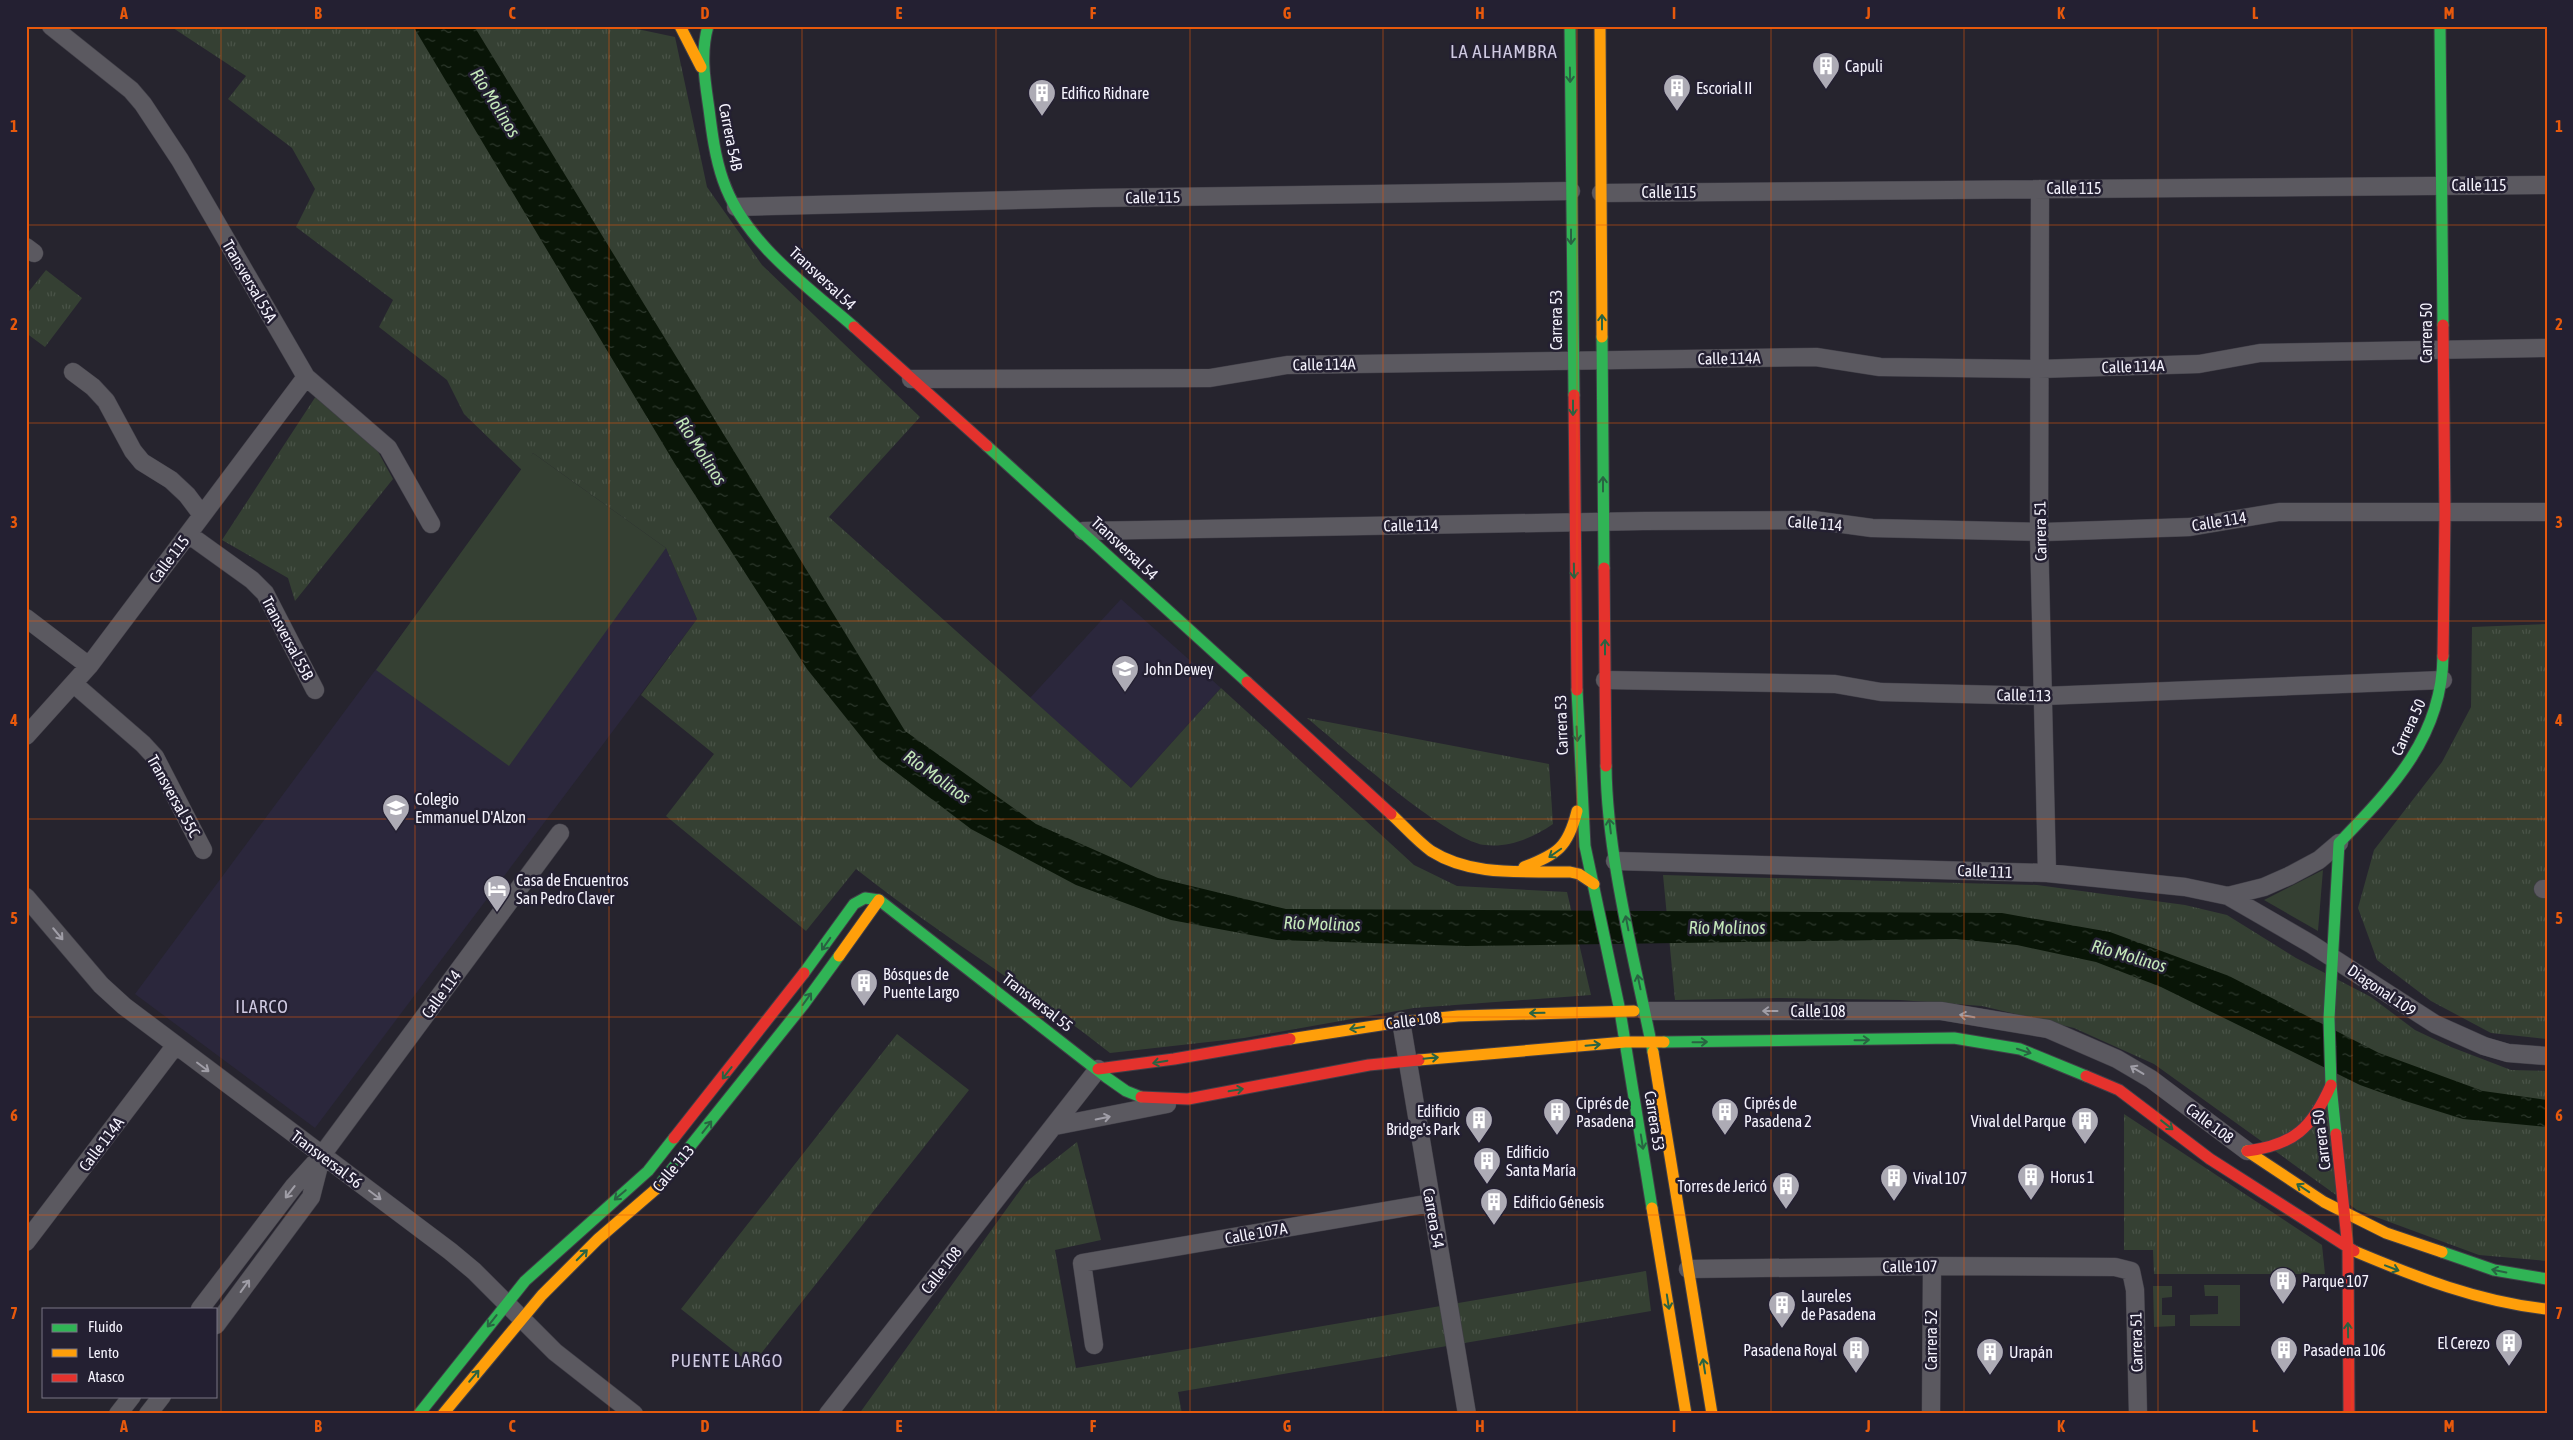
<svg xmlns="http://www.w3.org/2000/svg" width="2573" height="1440" font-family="'Asap Condensed',sans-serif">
<defs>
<pattern id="park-tufts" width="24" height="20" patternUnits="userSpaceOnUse" patternTransform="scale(1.25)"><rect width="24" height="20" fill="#354033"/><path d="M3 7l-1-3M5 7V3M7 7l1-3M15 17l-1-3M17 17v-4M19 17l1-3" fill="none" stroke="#495347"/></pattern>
<pattern id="water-ripples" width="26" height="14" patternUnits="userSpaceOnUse" patternTransform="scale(1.25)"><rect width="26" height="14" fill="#091507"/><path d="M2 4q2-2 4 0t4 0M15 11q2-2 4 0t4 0" fill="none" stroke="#2d382c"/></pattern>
</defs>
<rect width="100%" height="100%" fill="#26242e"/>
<path fill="#2b273c" d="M523,471L666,548L697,619L315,1128L135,994Z
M1121,599L1221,688L1131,788L1030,698Z"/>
<path fill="#354033" d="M533,453L666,548L509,766L376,670Z
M2323,870L2318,931L2264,900Z
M2204,1285H2240V1326H2190V1315L2218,1314V1296H2205Z
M2153,1286H2172V1297L2162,1298V1315H2175V1326L2154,1327Z"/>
<path fill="url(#park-tufts)" d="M170,26H623L675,37L707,187L762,265L920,417L829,517L1131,788L1221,688L1414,865L1457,886L1567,892L1591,995L1414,1008L1244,1038L1110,1053C1028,988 938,934 856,869L806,931L666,816L714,754L641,695L697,619L666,548L533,453L523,471L464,414L447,380L379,327L393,300L296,227L315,189L292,148L228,99L246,76Z
M46,270L82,298L45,347L26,333V295Z
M316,396L376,448L393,479L295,601L288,578L222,540Z
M2547,624V1039L2491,1033L2431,1001L2377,960L2358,908L2374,850L2442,762L2471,707L2472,627Z
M1307,718L1549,764L1553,824C1534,837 1510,848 1485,845C1449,842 1340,745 1307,718Z
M1663,875L2037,885L2185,905L2227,915L2296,958L2371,997L2415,1030L2451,1047L2511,1070L2547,1071V1261L2479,1255L2357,1210L2154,1064L2074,1028L1982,1006L1900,1000L1778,998L1675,1000Z
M897,1034L969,1090L752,1365L681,1309Z
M2124,1114L2322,1245L2325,1274H2154L2153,1250H2124Z
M1077,1142L1101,1240L1055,1250L1076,1368L1646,1271L1651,1311L1178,1392L1182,1414H859L1026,1182Z"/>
<path fill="url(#water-ripples)" d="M413,26H474L905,731L1036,824L1158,878L1286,909L2002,913L2110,932L2229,976L2379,1053L2483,1091L2547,1100V1127L2463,1119L2402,1100L2360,1085L2161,987L2096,962L2017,945L1956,939L1466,946L1277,940L1171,920L1076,885L971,829L879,759L807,669L675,464Z"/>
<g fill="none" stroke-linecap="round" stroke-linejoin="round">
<defs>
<path id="street" d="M51,26L131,90L143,104L180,160L306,377L388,448L431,524
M2040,189L2039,532L2047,873
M1601,193L2547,185
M736,207L1093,198L1571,191
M26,247L34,253
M73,372L93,387L106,401L133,451L142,462L171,480L187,495L202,515
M911,379L1210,378L1287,365L1816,357L1880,367L2039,369L2199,364L2260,353L2547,348
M1083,531L1644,521L1813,520L1872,528L2044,532L2190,527L2279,512H2547
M188,534L252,580L265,593L315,690
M26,618L89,666
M1605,680L1835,684L1881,692L2044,696L2443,680
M74,684L143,744L155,757L203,850
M26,736L89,666L306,377
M1615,861L2047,873L2185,887L2228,896L2264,887L2289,876L2319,860L2339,843
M2543,889H2547
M2228,896L2311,944L2435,1024L2484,1046L2508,1053L2547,1056
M26,897L101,985L124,1006L450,1251L474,1271L555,1352L634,1414
M1645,1011H1941L2048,1029L2117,1059L2151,1079L2247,1151
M1401,1021L1467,1414
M1055,1126L1167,1104
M26,1242L175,1046
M1688,1269L1932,1266L2115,1267L2131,1271L2135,1290L2138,1414
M200,1309L294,1186L322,1155L560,833
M216,1325L311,1197L321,1158
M1094,1345L1082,1263L1431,1203
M118,1414L132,1396
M148,1414L162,1396
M828,1414L1098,1069
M1931,1414L1932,1266"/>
<path id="fast" d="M708,26C700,54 705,81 709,109C712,133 715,157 723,180C744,242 807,286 854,327
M1570,26L1574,395
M2440,26L2443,325
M1602,337L1604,568
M987,446L1247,682
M1577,690L1585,846L1620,1011L1652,1208
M1606,766C1607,858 1635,961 1653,1052
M804,973L854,904L865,898L879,900L1106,1077L1126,1091L1141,1097
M1664,1042L1954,1038L2020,1049L2086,1076
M2336,1134L2331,1085L2329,1018L2339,843C2392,788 2442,737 2443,656
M656,1189L804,1004L839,956
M2442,1252L2494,1270L2547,1279
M419,1414L525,1281L648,1171L674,1138"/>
<path id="slow" d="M680,26L701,67
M1600,26L1602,337
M1391,814C1404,826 1417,841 1431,851C1472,877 1523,871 1570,872L1579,874L1594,884
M1524,867C1558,854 1568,847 1577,811
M839,956L879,900
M1290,1039L1400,1022L1458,1016L1634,1011
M1653,1052L1712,1414
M1419,1060L1625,1042H1664
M2247,1151L2324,1202L2386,1233L2442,1252
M1652,1208L1686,1414
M2354,1251C2416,1277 2479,1302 2547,1309
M443,1414L542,1295L598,1239L656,1189"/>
<path id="jam" d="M2443,325L2445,513L2443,656
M854,327L987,446
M1574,395L1577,690
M1604,568L1606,766
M1247,682L1391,814
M1098,1069L1174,1059L1290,1039
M2086,1076L2119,1090L2210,1159L2354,1251
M1141,1097L1188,1099L1369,1065L1419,1060
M2336,1134L2348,1249L2349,1414
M674,1138L804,973
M2247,1151C2294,1145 2312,1128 2331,1085"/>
</defs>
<use href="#street" stroke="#413f48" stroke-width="19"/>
<use href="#fast" stroke="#413f48" stroke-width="13"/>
<use href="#slow" stroke="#413f48" stroke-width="13"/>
<use href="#jam" stroke="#413f48" stroke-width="13"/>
<use href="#street" stroke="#5b5960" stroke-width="18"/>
<use href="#fast" stroke="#30b455" stroke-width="11"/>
<use href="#slow" stroke="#ff9f0a" stroke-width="11"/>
<use href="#jam" stroke="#e5322d" stroke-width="11"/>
</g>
<defs><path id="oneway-shaft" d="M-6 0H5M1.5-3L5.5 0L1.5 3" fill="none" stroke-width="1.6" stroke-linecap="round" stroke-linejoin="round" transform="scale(1.25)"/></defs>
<g stroke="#296342">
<use href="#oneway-shaft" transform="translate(1570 75) rotate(89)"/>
<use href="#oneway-shaft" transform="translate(1571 237) rotate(90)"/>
<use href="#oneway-shaft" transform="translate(1602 322) rotate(-90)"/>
<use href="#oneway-shaft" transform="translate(1573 408) rotate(90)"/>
<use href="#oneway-shaft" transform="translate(1603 484) rotate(-90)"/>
<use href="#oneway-shaft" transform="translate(1574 571) rotate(89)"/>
<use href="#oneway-shaft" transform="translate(1605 647) rotate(-90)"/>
<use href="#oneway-shaft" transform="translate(1577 734) rotate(87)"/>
<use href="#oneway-shaft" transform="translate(1610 826) rotate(-97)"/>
<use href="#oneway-shaft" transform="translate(1555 853) rotate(145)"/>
<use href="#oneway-shaft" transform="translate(1627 923) rotate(-101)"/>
<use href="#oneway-shaft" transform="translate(826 944) rotate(125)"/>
<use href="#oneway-shaft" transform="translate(1639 982) rotate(-102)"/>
<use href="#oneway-shaft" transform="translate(807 999) rotate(-54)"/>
<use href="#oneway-shaft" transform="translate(1537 1013) rotate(179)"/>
<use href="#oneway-shaft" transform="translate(1357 1028) rotate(170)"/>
<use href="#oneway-shaft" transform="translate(1862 1040) rotate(-1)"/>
<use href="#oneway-shaft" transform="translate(1700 1042) rotate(-1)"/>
<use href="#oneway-shaft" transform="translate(1593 1045) rotate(-5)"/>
<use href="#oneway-shaft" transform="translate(2024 1051) rotate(18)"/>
<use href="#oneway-shaft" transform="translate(1431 1058) rotate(-6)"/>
<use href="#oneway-shaft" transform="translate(1160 1062) rotate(170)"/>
<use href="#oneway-shaft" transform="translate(727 1073) rotate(128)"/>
<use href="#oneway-shaft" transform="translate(1236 1090) rotate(-10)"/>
<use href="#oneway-shaft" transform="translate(2167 1125) rotate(38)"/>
<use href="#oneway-shaft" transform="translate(707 1127) rotate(-52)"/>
<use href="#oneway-shaft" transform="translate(1642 1142) rotate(81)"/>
<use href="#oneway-shaft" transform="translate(2303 1188) rotate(-146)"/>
<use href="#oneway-shaft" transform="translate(620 1195) rotate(140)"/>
<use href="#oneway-shaft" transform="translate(582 1255) rotate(-45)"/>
<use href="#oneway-shaft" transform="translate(2392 1268) rotate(21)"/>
<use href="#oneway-shaft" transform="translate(2499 1271) rotate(-168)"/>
<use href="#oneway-shaft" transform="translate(1668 1302) rotate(81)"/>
<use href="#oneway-shaft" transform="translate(492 1321) rotate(128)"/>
<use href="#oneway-shaft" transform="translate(2348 1330) rotate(-91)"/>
<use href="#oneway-shaft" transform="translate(1704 1366) rotate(-99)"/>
<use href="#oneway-shaft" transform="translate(474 1376) rotate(-50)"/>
</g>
<g stroke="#a09ea7">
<use href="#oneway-shaft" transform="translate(58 934) rotate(50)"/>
<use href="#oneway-shaft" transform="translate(1770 1011) rotate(-180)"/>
<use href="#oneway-shaft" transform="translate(1967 1016) rotate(-170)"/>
<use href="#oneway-shaft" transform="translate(203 1067) rotate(37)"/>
<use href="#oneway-shaft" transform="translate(2137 1070) rotate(-149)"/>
<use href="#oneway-shaft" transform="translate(1103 1118) rotate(-12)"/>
<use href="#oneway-shaft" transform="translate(290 1192) rotate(128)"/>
<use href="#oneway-shaft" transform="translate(375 1195) rotate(37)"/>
<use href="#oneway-shaft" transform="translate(245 1286) rotate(-54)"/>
</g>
<path fill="none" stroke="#e8590c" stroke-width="1" stroke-opacity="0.55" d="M221,26V1414M415,26V1414M609,26V1414M802,26V1414M996,26V1414M1190,26V1414M1383,26V1414M1577,26V1414M1771,26V1414M1964,26V1414M2158,26V1414M2352,26V1414M26,225H2547M26,423H2547M26,621H2547M26,819H2547M26,1017H2547M26,1215H2547"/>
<defs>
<symbol id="building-pin" viewBox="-11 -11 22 30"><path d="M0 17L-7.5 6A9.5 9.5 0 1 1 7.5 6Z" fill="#adabb5" stroke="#242032"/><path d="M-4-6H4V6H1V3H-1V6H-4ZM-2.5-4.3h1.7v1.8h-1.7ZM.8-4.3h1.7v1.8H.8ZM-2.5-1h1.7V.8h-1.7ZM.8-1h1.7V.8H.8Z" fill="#fff"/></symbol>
<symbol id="school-pin" viewBox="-11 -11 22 30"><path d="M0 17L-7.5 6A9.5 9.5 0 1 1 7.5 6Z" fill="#adabb5" stroke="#242032"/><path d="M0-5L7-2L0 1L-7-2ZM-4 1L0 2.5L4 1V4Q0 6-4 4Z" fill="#fff"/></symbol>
<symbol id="hotel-pin" viewBox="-11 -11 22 30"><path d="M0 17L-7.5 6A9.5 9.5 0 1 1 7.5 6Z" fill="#adabb5" stroke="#242032"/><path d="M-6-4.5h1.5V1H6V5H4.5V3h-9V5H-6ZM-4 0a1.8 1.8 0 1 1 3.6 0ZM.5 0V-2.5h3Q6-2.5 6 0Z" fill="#fff"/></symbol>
</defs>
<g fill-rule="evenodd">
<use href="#building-pin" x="1810" y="50" width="32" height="43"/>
<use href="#building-pin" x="1661" y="72" width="32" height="43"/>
<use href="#building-pin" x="1026" y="77" width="32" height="43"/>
<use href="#school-pin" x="1109" y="653" width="32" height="43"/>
<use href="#school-pin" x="380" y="792" width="32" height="43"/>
<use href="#hotel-pin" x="481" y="873" width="32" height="43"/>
<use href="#building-pin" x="848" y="967" width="32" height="43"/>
<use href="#building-pin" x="1541" y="1096" width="32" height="43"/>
<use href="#building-pin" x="1709" y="1096" width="32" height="43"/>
<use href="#building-pin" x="1463" y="1104" width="32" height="43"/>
<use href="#building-pin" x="2069" y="1105" width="32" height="43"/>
<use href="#building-pin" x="1471" y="1145" width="32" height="43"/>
<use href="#building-pin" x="2015" y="1161" width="32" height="43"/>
<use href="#building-pin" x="1878" y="1162" width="32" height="43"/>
<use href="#building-pin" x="1770" y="1170" width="32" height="43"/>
<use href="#building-pin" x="1478" y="1186" width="32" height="43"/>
<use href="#building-pin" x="2267" y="1265" width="32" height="43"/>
<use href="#building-pin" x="1766" y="1289" width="32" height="43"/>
<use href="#building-pin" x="2493" y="1327" width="32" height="43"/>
<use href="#building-pin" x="1840" y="1334" width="32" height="43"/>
<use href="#building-pin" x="2268" y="1334" width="32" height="43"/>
<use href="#building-pin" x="1974" y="1336" width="32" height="43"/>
</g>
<g text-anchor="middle" stroke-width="5" stroke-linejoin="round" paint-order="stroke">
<g font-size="16" fill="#f5f3fd" stroke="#242032" text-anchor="start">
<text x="1845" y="72">Capuli</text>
<text x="1696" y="94">Escorial II</text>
<text x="1061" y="99">Edifico Ridnare</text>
<text x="1144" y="675">John Dewey</text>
<text x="415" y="805">Colegio<tspan x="415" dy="18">Emmanuel D'Alzon</tspan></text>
<text x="516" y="886">Casa de Encuentros<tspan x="516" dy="18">San Pedro Claver</tspan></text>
<text x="883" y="980">Bósques de<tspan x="883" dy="18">Puente Largo</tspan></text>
<text x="1576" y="1109">Ciprés de<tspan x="1576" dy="18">Pasadena</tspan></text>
<text x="1744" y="1109">Ciprés de<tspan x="1744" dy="18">Pasadena 2</tspan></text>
<text x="1460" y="1117" text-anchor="end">Edificio<tspan x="1460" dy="18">Bridge's Park</tspan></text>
<text x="2066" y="1127" text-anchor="end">Vival del Parque</text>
<text x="1506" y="1158">Edificio<tspan x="1506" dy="18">Santa María</tspan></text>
<text x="2050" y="1183">Horus 1</text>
<text x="1913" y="1184">Vival 107</text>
<text x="1767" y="1192" text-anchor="end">Torres de Jericó</text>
<text x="1513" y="1208">Edificio Génesis</text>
<text x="2302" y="1287">Parque 107</text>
<text x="1801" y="1302">Laureles<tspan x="1801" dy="18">de Pasadena</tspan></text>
<text x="2490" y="1349" text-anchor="end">El Cerezo</text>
<text x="1837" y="1356" text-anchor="end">Pasadena Royal</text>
<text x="2303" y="1356">Pasadena 106</text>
<text x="2009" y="1358">Urapán</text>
</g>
<g font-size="16" fill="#f5f3fd" stroke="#242032">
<text transform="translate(731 137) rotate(79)" y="6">Carrera 54B</text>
<text x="2479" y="191">Calle 115</text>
<text x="2074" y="194">Calle 115</text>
<text x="1669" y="198">Calle 115</text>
<text transform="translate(1153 197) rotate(-1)" y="6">Calle 115</text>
<text transform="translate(823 278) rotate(43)" y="6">Transversal 54</text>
<text transform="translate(250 281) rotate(60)" y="6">Transversal 55A</text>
<text transform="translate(1556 320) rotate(-90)" y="6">Carrera 53</text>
<text transform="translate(2426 333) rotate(-90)" y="6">Carrera 50</text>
<text transform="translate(1729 358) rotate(-1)" y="6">Calle 114A</text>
<text transform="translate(1324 364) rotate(-1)" y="6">Calle 114A</text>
<text transform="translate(2133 366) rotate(-2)" y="6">Calle 114A</text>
<text transform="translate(2219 521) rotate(-9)" y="6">Calle 114</text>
<text transform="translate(1815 523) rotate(4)" y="6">Calle 114</text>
<text transform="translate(1411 525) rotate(-1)" y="6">Calle 114</text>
<text transform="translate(2040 531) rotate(-91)" y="6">Carrera 51</text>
<text transform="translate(1125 548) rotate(43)" y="6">Transversal 54</text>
<text transform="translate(169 559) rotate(-53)" y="6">Calle 115</text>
<text transform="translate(288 638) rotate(62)" y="6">Transversal 55B</text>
<text transform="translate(2024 695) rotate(1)" y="6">Calle 113</text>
<text transform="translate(1561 725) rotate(-92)" y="6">Carrera 53</text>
<text transform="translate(2408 727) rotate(-65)" y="6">Carrera 50</text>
<text transform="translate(174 796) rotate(61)" y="6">Transversal 55C</text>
<text transform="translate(1985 871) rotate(2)" y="6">Calle 111</text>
<text transform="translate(2382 990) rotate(34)" y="6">Diagonal 109</text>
<text transform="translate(441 994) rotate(-54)" y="6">Calle 114</text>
<text transform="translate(1038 1002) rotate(38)" y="6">Transversal 55</text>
<text x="1818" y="1017">Calle 108</text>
<text transform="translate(1413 1020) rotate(-7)" y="6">Calle 108</text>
<text transform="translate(1655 1121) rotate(81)" y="6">Carrera 53</text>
<text transform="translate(2210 1123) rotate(37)" y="6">Calle 108</text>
<text transform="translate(2321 1140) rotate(-97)" y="6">Carrera 50</text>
<text transform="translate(101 1144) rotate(-53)" y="6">Calle 114A</text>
<text transform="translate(327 1159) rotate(37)" y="6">Transversal 56</text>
<text transform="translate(673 1168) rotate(-50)" y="6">Calle 113</text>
<text transform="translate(1434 1218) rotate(80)" y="6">Carrera 54</text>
<text transform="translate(1256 1233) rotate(-10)" y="6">Calle 107A</text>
<text transform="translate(1910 1266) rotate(-1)" y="6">Calle 107</text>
<text transform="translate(941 1270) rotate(-52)" y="6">Calle 108</text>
<text transform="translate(1931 1340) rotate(-90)" y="6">Carrera 52</text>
<text transform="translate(2136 1342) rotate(-91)" y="6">Carrera 51</text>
</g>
<g font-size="18" font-style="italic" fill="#c4e8ba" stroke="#242032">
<text transform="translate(495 103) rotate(58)" y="6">Río Molinos</text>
<text transform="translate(701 451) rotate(57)" y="6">Río Molinos</text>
<text transform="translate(937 777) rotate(36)" y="6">Río Molinos</text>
<text transform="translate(1322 924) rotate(2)" y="6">Río Molinos</text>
<text x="1727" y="934">Río Molinos</text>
<text transform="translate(2129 956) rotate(16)" y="6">Río Molinos</text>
</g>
<g font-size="18" letter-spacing="1" fill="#cfcae2" stroke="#242032">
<text x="262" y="1013">ILARCO</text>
<text x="727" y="1367">PUENTE LARGO</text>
</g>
<g font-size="19" letter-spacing="1" fill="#cfcae2" stroke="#242032">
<text x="1504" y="58">LA ALHAMBRA</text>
</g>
</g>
<rect width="2573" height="1440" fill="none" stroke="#242032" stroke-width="55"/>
<rect x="42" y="1308" width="175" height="90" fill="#242032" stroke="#787483"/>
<rect x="52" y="1324" width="25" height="8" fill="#30b455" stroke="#787483"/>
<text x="88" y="1332" font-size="15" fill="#f5f3fd">Fluido</text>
<rect x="52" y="1349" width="25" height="8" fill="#ff9f0a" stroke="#787483"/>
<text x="88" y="1358" font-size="15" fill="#f5f3fd">Lento</text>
<rect x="52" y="1374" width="25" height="8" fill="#e5322d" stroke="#787483"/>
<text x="88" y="1382" font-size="15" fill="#f5f3fd">Atasco</text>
<rect x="28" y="28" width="2518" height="1384" fill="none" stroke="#e8590c" stroke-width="2"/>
<g font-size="16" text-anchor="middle" font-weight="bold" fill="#e8590c">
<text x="124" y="19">A</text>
<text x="318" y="19">B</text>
<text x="512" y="19">C</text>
<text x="705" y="19">D</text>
<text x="899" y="19">E</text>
<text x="1093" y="19">F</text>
<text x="1287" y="19">G</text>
<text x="1480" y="19">H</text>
<text x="1674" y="19">I</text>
<text x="1868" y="19">J</text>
<text x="2061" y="19">K</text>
<text x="2255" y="19">L</text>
<text x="2449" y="19">M</text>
<text x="14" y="132">1</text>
<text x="2559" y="132">1</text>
<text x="14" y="330">2</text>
<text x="2559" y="330">2</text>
<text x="14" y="528">3</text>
<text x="2559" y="528">3</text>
<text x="14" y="726">4</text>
<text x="2559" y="726">4</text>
<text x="14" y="924">5</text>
<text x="2559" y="924">5</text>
<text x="14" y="1121">6</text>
<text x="2559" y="1121">6</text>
<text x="14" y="1319">7</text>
<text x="2559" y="1319">7</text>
<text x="124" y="1432">A</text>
<text x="318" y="1432">B</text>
<text x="512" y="1432">C</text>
<text x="705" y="1432">D</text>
<text x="899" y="1432">E</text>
<text x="1093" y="1432">F</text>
<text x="1287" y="1432">G</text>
<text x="1480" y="1432">H</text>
<text x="1674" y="1432">I</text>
<text x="1868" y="1432">J</text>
<text x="2061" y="1432">K</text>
<text x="2255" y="1432">L</text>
<text x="2449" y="1432">M</text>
</g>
</svg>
